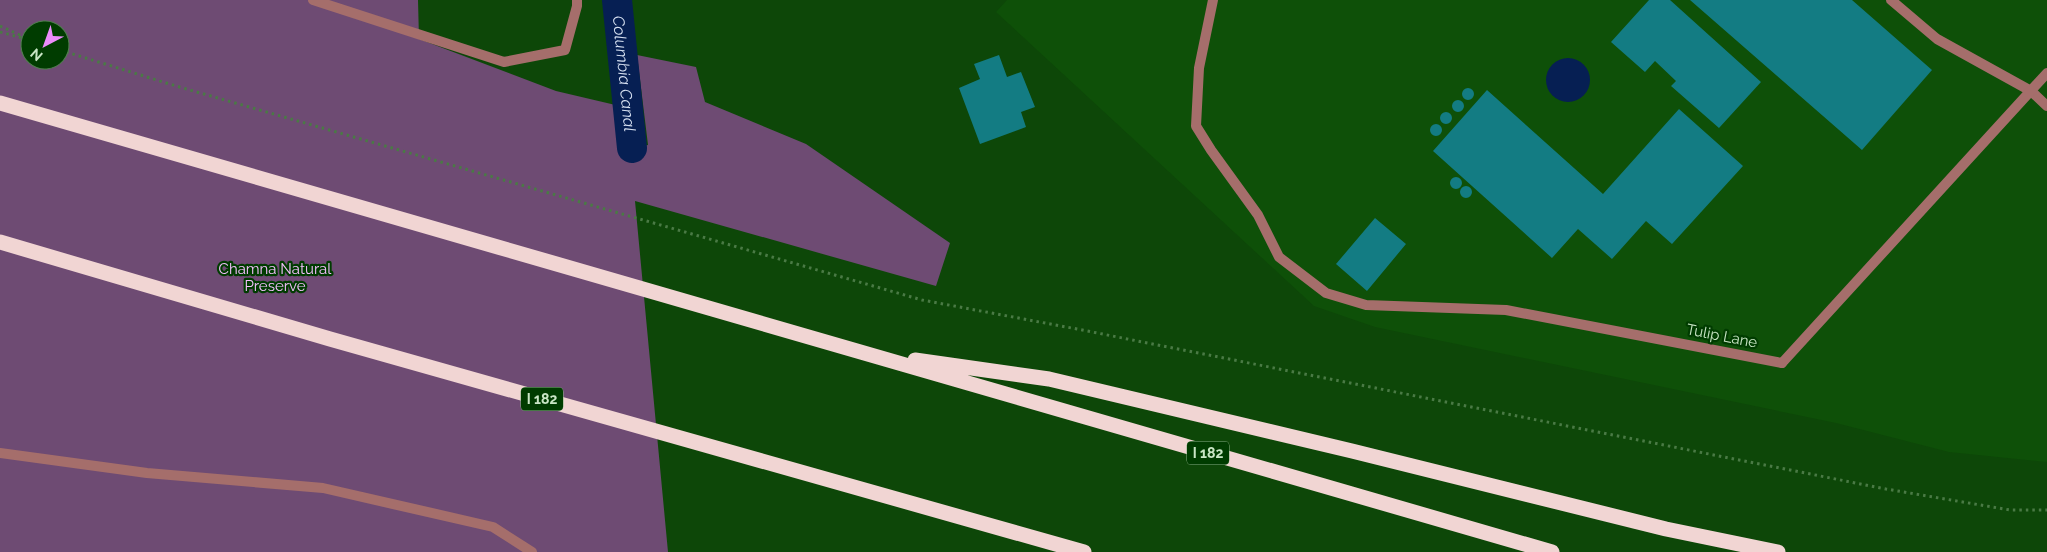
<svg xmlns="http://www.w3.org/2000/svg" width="2047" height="552" font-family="Raleway,sans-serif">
<rect width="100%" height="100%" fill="#0d4708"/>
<path fill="#0e5008" d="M1007,0H2047V462L1949,452L1836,423L1375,327L1314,306L996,12Z"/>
<path fill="#6e4b73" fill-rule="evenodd" d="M0,0H418L419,39L556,91L624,107L630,148L648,145L637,55L696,67L705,102L806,144L950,243L936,286L635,201L668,552H0ZM30,30H60V60H30Z"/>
<path fill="#061f53" d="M1546 80a22 22 0 1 1 44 0a22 22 0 1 1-44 0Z"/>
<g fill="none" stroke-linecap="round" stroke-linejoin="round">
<path stroke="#061f53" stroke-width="30" id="s1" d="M617,0L632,148"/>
</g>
<path fill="#137c83" d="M1649,0H1670L1761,82L1719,128L1671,86L1676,81L1655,61L1645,72L1611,42Z
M1690,0H1852L1932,70L1862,150Z
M999,55L1007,77L1021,72L1035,107L1021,112L1026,127L980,144L959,88L980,79L974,64Z
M1462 94a6 6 0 1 1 12 0a6 6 0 1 1-12 0Z
M1487,90L1603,194L1679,109L1743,166L1672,244L1646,221L1612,259L1578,229L1552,258L1433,151Z
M1452 106a6 6 0 1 1 12 0a6 6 0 1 1-12 0Z
M1440 118a6 6 0 1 1 12 0a6 6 0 1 1-12 0Z
M1430 130a6 6 0 1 1 12 0a6 6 0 1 1-12 0Z
M1450 183a6 6 0 1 1 12 0a6 6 0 1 1-12 0Z
M1460 192a6 6 0 1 1 12 0a6 6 0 1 1-12 0Z
M1375,218L1406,244L1367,291L1336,264Z"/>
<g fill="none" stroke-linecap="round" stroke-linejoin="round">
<path stroke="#4a7a45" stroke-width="3" stroke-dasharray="2.5 4" stroke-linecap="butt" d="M0,26L20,35
M0,32L30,40
M60,50L176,86L922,300L1077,329L1886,489L2010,510H2047"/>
<path stroke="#a56e6b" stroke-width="10" d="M313,0L504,62L565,50L577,6V0
M1213,0L1199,68L1196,126L1211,150L1258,215L1279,257L1326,293L1366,305L1506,310L1782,363
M1891,0L1937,39L2031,91L2047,106
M0,453L147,473L323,488L493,527L532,552"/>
<path stroke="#a56e6b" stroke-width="10" d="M1782,363L2047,73"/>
<path stroke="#f1d5d3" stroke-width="15" d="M0,103L1552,552
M0,242L330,339L1084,552
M915,360L1049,379L1352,451L1666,529L1778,552"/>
</g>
<g text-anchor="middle" stroke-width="4.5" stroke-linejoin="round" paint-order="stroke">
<g fill="#003c00" stroke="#8db38a" stroke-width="1">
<rect x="521" y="387.5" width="42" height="23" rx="4"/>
<rect x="1187" y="441.5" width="42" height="23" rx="4"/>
</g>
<g font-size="14" font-weight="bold" fill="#c9e6c5">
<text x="542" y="404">I 182</text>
<text x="1208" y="458">I 182</text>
</g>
<g font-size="15" fill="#f6c0ff" stroke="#003c00">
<text x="275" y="274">Chamna Natural<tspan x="275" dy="17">Preserve</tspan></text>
</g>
<g font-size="15" fill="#c9e6c5" stroke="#003c00">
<text transform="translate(1722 336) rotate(11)" y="5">Tulip Lane</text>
</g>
<g font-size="16" font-style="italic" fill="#d5dff0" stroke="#003c00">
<text dy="6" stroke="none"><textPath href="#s1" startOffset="74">Columbia Canal</textPath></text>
</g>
</g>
<g transform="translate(45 45) rotate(221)"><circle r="24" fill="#003c00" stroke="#50804f"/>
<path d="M0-4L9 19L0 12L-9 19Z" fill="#ec8cfb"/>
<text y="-8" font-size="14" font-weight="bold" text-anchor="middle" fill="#c9e6c5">N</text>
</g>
</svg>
